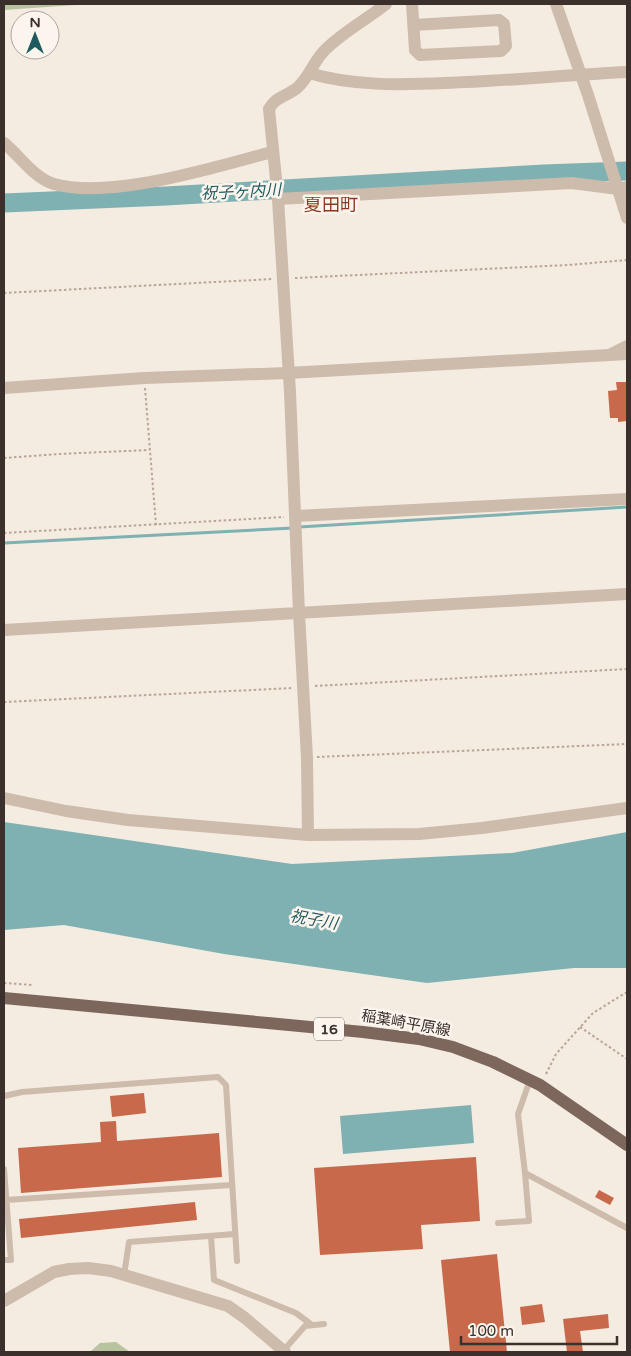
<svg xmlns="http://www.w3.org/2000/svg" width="631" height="1356" font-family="'Varela Round','Noto Sans JP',sans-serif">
<rect width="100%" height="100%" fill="#f4ebe1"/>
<path fill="#b8c4a0" d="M4,4H90L4,10Z
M116,1342L130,1352H90L100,1343Z"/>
<path fill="#7fb0b2" d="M4,822L292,864L512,853L627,832V968H574L427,983L224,954L64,925L4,930Z
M471,1105L474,1143L343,1154L340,1116Z"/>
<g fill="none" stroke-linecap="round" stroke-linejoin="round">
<path stroke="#7fb0b2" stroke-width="3" d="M299,527L627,507
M4,543L293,528"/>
<path stroke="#7fb0b2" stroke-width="19" d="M4,203L166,196L544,174L627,171"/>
</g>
<path fill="#c8694b" d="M616,382H627V421L618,422V418H610L608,391L617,390Z
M144,1093L146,1113L112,1117L110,1096Z
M116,1121L117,1141L219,1133L222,1177L21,1193L18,1148L101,1142L100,1122Z
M476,1157L480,1221L421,1225L423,1249L320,1255L314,1168Z
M599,1190L614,1198L610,1205L595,1197Z
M195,1202L197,1220L21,1238L19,1219Z
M497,1254L507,1352H450L441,1260Z
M542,1304L545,1322L522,1325L520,1307Z
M608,1314L609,1328L580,1331L583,1352H567L563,1319Z"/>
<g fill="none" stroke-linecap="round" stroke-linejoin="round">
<path stroke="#b9a596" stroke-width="2" stroke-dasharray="2.5 2.5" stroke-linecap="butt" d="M295,278L568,265L627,260
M4,293L273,279
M145,388L156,525
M4,458L59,454L149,450
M4,533L284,517
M315,686L627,669
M4,702L293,688
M317,757L627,744
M4,983L33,985
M580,1027L627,1059
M546,1074L556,1054L593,1013L627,992"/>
<path stroke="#cdbbac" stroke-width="6" d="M530,1080L518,1114L525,1173L627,1228
M4,1096L22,1092L218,1077L226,1085L237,1261
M4,1169L11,1260H4
M6,1200L231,1185
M498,1223L529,1221L525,1173
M211,1236L214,1280L296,1313L312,1325
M124,1275L129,1242L235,1234
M283,1351L305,1326L324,1324"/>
<path stroke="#cdbbac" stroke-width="12" d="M412,4L415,50L420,55L501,51L506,46L504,24L499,20L414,25
M309,73C352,86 400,85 445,83C506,81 566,75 627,72
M4,143C20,156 34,178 54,184C111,200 215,167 272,152
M278,199L572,183L618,189L627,187
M609,355L627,346
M4,388L144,378L288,373
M296,516L627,499
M4,630L627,594
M4,798L66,811L128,820L308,835L419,834L482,828L627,808
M308,835L307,758L299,613L290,392L278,199L269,109C275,97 287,96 297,88C310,77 314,59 327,48C345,31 367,19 386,4"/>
<path stroke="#cdbbac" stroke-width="12" d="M556,4L588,95L627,218
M288,373L627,354
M4,1301L54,1272L69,1269L88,1268L111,1271L228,1306L245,1318L285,1352"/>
<path stroke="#7d675c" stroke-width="12" d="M4,998L363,1032L419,1039L453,1047L493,1062L540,1085L627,1145"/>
</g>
<g text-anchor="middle" stroke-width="5" stroke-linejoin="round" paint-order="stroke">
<rect fill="#fbf5ee" stroke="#756b66" stroke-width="1" x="314" y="1017.5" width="30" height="23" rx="4"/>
<g font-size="14" font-weight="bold" fill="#3b302b">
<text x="329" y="1034">16</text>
</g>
<g font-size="15" fill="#3b302b" stroke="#fbf5ee">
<text transform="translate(406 1023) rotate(10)" y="5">稲葉崎平原線</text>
</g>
<g font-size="16" font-style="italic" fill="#1f5a5e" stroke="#fbf5ee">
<text transform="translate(241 191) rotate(-3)" y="6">祝子ヶ内川</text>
<text transform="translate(314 919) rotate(10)" y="6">祝子川</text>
</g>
<g font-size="18" fill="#8c3b22" stroke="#fbf5ee">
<text x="331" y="211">夏田町</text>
</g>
</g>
<rect width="631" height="1356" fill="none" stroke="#3b302b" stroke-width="10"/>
<g transform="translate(35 35)"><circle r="24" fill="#fbf5ee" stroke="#aea6a0"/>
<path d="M0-4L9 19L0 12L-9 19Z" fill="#1f5a5e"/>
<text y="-8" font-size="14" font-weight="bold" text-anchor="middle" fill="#3b302b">N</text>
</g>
<path d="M461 1336v8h156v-8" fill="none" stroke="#3b302b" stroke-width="2.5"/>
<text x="468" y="1336" font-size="15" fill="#3b302b" stroke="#fbf5ee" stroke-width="4" paint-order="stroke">100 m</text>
</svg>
